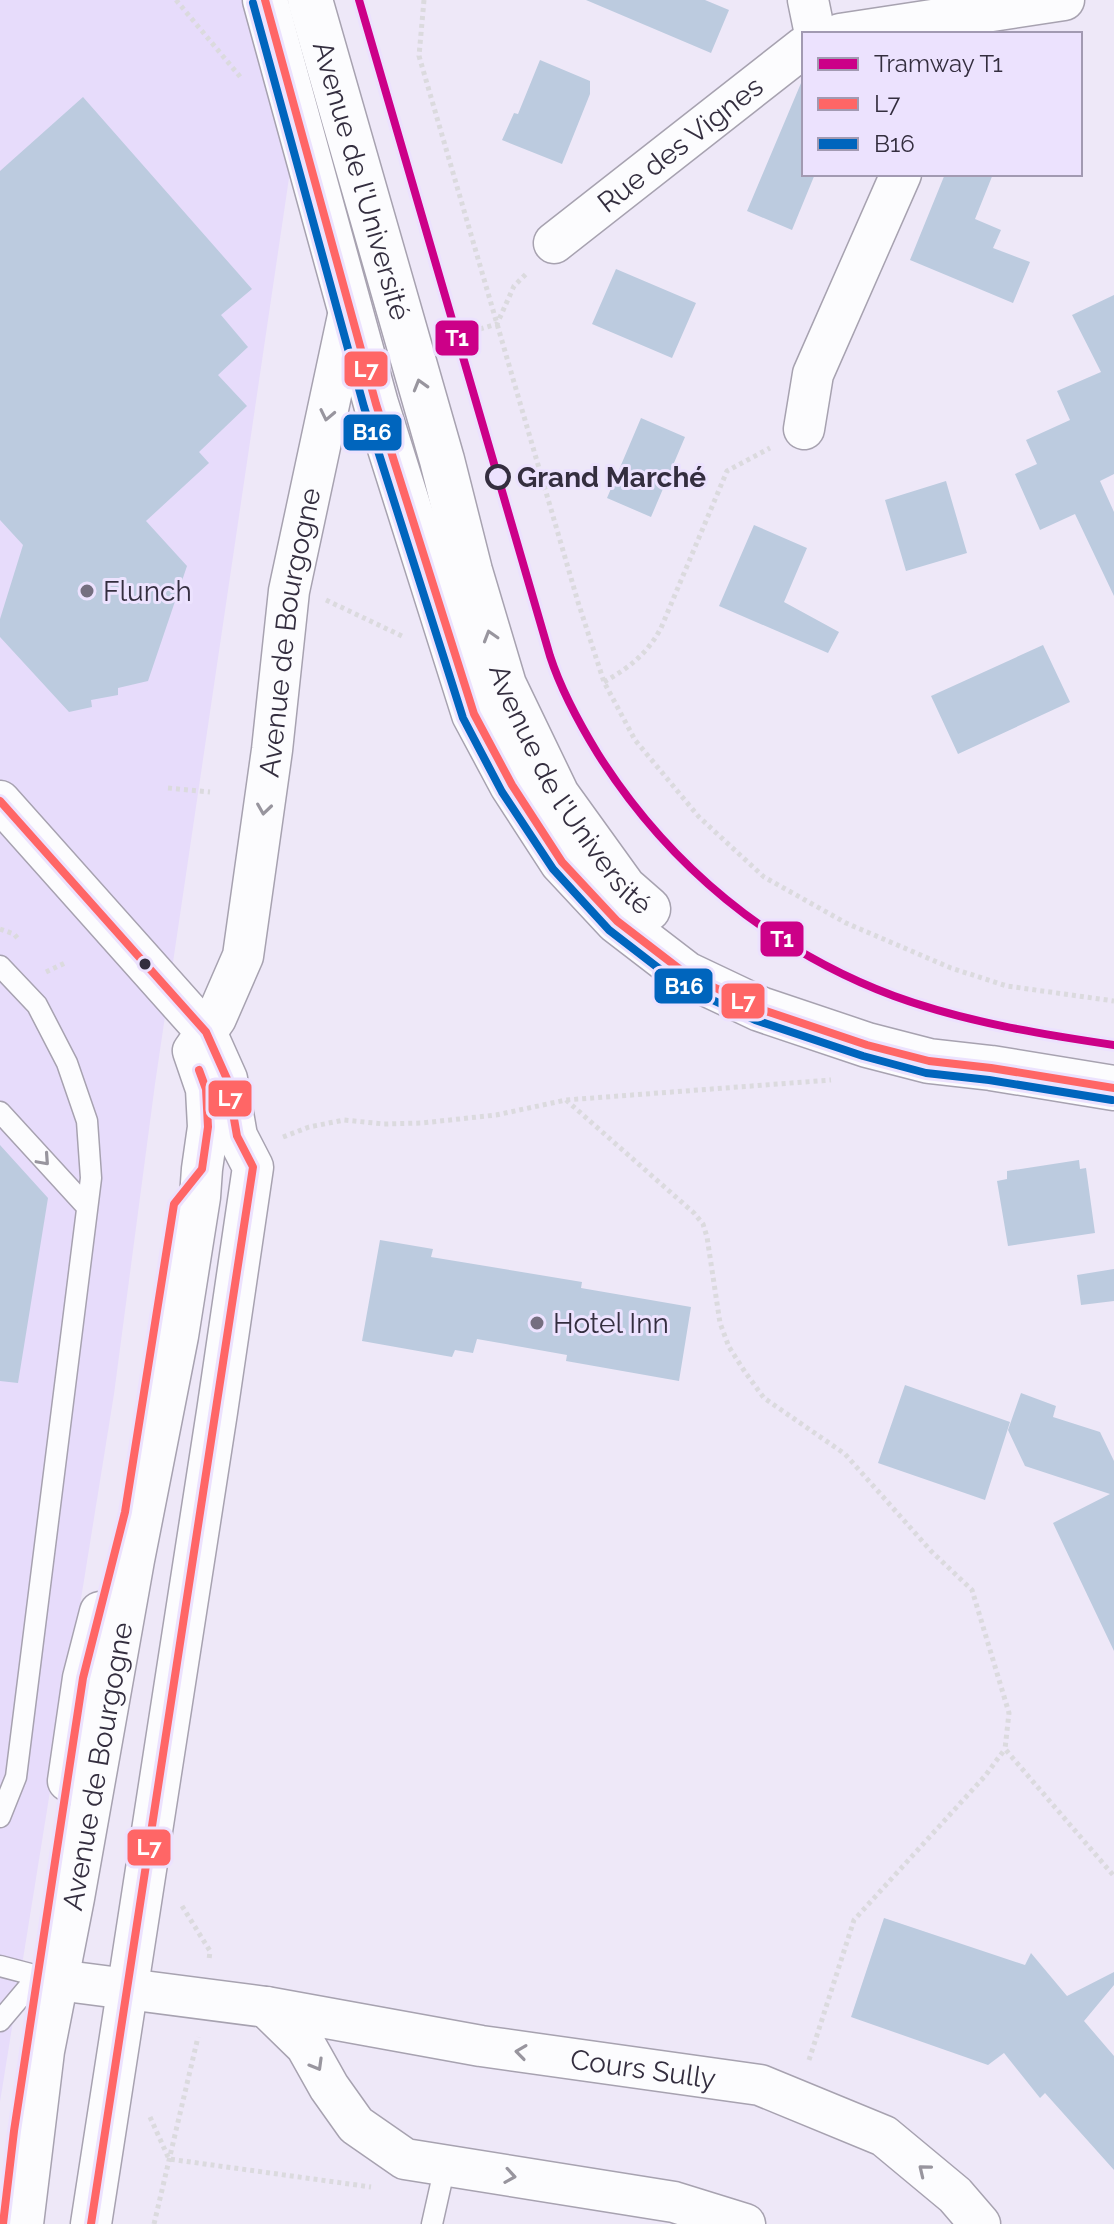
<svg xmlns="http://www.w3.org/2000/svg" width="1114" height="2224" font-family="Raleway,sans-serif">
<rect width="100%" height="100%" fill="#eee8f8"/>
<path fill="#e7dcfb" d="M0,0H250L293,151L155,1084L114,1394L0,2102Z"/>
<path fill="#bccbdf" d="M586,0H705L729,10L711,53Z
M540,60L590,81V94L562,164L502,140L514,113L518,114Z
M804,76V174H815L792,230L747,211Z
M83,97L252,289L221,315L248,347L218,375L247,406L199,452L209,463L146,521L187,566L148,681L118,688V695L91,700L92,707L69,712L0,637V619L23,545L0,520V171Z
M945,174H993L975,219L1001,230L993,248L1030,262L1013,303L910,260Z
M616,269L696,303L672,358L592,324Z
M1114,295V474L1100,481L1114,512V596L1075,514L1040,530L1015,474L1037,464L1026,440L1070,420L1057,391L1101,372L1072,315Z
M641,418L685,437L651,517L607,498Z
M946,481L967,553L906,571L885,500Z
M754,525L807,548L784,602L839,632L828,653L719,606Z
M1043,645L1070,702L958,754L931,696Z
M0,1145L48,1198L18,1383L0,1381Z
M1079,1160L1080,1169L1086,1168L1095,1233L1008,1246L997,1181L1007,1179V1171Z
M380,1240L433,1249L431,1257L582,1282L581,1288L691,1307L679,1381L566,1361L567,1355L477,1339L473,1353L455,1350L452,1357L362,1341Z
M1114,1269V1301L1081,1305L1077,1275Z
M905,1385L1010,1422L985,1500L878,1463Z
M1021,1393L1056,1406L1053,1417L1100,1432L1114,1461V1651L1053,1523L1110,1494L1025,1466L1008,1430Z
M884,1918L1025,1965L1031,1953L1067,1996L1114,1972V1985L1084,2021L1114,2056V2170L1045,2093L1040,2098L1004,2053L988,2065L851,2017Z"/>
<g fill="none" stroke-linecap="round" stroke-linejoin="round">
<defs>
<path id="service" d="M0,966L37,1005L67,1063L87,1121L91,1178L16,1777L0,1817
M0,1112L87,1207
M0,1966L38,1976
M0,2021L38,1976L58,1980
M432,2224L445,2166"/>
<g id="minor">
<path d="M808,0L815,34"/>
<path d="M840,34L1064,0"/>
<path id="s1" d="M554,243L804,47"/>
<path d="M804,429L813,374L901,174"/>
<path d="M0,801L206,1032L227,1079L237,1136L253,1167L217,1412L91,2224"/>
<path d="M68,1781L83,1678L100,1612"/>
<path id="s2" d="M58,1980L266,2007L481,2046L760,2085L884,2136L955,2195L980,2224"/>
<path d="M266,2007L306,2046L329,2087L356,2125L405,2159L674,2202L745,2224"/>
<path id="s3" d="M23,2224L44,2051L74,1898L134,1560L178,1336L200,1197L202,1169L208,1127L206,1089L193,1051L216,1018L243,956L272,750L289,591L349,311"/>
</g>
<g id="secondary">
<path d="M265,0L376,404L474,714L512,785L562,862L617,921L686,974L760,1009L867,1045L929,1061L991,1068L1114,1088"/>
<path id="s4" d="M310,0L442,460L470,571L504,685L557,795L624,888L648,909"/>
</g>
</defs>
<use href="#service" stroke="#a7a2b0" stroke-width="23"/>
<use href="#minor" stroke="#a7a2b0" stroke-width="43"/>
<use href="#secondary" stroke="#a7a2b0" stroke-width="47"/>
<path stroke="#dbdade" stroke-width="5" stroke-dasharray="4 4" stroke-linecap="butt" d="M176,0L242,79
M424,0L419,56L578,602L604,682L635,740L699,817L764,877L846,923L951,968L1007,986L1114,1001
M449,338L497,324L514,286L527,273
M326,600L404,637
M604,682C630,667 647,654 661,628L727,471L770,448
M168,788L210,792
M0,929L14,934L19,940
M46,972L67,962
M566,1100L694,1213L703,1224L707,1237L720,1323L729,1347L745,1372L764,1398L845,1454L931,1551L972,1590L1009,1713L1005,1749L1114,1876
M283,1137L309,1127L344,1120L384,1124L422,1123L496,1115L566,1100L831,1080
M182,1906L210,1951L209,1960
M809,2060L854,1920L985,1776L1005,1749
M150,2117L169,2159L371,2187
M154,2224L198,2037"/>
<use href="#service" stroke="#fcfcfe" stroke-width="20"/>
<use href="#minor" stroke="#fcfcfe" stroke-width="40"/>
<use href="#secondary" stroke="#fcfcfe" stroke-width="44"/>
<defs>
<path id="bus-1" d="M265,0L376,404L474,714L512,785L562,862L617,921L686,974L760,1009L867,1045L929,1061L991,1068L1114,1088
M0,801L206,1032L227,1079L237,1136L253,1167L91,2224
M3,2224L14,2131L83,1678L125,1512L174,1204L202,1169L208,1127L206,1089L199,1070"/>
<path id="bus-2" d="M253,3L364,407L463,718L502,792L553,869L609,930L679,984L755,1020L863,1056L926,1073L989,1080L1112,1100"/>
</defs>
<use href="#bus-1" stroke="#ece2fe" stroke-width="14"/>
<use href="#bus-2" stroke="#ece2fe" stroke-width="14"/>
<use href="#bus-1" stroke="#f66" stroke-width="8"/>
<use href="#bus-2" stroke="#0065bd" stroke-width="8"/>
<defs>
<path id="tram-1" d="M359,0L550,656C561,690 579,723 598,754C668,865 771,950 894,996C965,1022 1040,1034 1114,1045"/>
</defs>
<use href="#tram-1" stroke="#ece2fe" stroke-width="14"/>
<use href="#tram-1" stroke="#c08" stroke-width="8"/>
</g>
<defs><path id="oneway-chevron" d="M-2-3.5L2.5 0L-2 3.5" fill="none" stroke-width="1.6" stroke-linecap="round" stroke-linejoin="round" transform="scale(2)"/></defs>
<g stroke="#98959e">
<use href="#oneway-chevron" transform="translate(420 385) rotate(-106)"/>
<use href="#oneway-chevron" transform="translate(327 415) rotate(102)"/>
<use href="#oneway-chevron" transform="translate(490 636) rotate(-107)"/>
<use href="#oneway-chevron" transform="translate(264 809) rotate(98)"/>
<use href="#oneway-chevron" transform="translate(44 1160) rotate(48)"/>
<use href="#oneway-chevron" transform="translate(521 2052) rotate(-172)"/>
<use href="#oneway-chevron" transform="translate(317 2065) rotate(60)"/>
<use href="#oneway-chevron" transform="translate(924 2170) rotate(-141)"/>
<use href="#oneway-chevron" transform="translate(510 2176) rotate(9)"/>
</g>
<circle fill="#ece2fe" stroke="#342e3f" stroke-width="4" cx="498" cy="477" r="11"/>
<g fill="#756f80" stroke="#ece2fe" stroke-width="3">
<circle cx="87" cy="591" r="8"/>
<circle cx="537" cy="1323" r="8"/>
</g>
<circle fill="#342e3f" stroke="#ece2fe" stroke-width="3" cx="145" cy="964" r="7"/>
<g text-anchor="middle" stroke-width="6" stroke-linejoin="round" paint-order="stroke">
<g font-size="28" fill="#342e3f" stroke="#ece2fe">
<text dy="10" stroke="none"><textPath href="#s1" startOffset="160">Rue des Vignes</textPath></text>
<text dy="10" stroke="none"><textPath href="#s4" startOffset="188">Avenue de l'Université</textPath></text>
<text dy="10" stroke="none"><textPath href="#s3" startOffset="1626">Avenue de Bourgogne</textPath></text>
<text dy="10" stroke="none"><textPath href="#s4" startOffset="836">Avenue de l'Université</textPath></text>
<text dy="10" stroke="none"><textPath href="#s3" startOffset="464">Avenue de Bourgogne</textPath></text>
<text dy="10" stroke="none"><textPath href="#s2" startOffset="592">Cours Sully</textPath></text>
</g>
<g font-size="28" font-weight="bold" fill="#342e3f" stroke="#ece2fe" text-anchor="start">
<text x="517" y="487">Grand Marché</text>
</g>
<g font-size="28" fill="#342e3f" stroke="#ece2fe" text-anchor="start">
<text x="103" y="601">Flunch</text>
<text x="553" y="1333">Hotel Inn</text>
</g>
</g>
<g stroke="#ece2fe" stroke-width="3">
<rect x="434" y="319" width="46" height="38" rx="8" fill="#c08"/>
<rect x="343" y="350" width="46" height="38" rx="8" fill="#f66"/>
<rect x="342" y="413" width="61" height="39" rx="8" fill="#0065bd"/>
<rect x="759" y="920" width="46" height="38" rx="8" fill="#c08"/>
<rect x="653" y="967" width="61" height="38" rx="8" fill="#0065bd"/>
<rect x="720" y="982" width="46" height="38" rx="8" fill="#f66"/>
<rect x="207" y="1079" width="46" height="39" rx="8" fill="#f66"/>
<rect x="126" y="1828" width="46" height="39" rx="8" fill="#f66"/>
</g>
<g font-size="22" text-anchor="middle" font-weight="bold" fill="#fff">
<text x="457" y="346">T1</text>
<text x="366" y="377">L7</text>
<text x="372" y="440">B16</text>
<text x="782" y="947">T1</text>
<text x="684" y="994">B16</text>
<text x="743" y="1009">L7</text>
<text x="230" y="1106">L7</text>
<text x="149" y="1855">L7</text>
</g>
<rect x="802" y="32" width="280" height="144" fill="#ece2fe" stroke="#a29ab2" stroke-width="2"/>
<rect x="818" y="58" width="40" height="12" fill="#cc0088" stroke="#a29ab2" stroke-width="2"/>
<text x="874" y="72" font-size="24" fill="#342e3f">Tramway T1</text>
<rect x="818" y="98" width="40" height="12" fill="#ff6666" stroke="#a29ab2" stroke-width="2"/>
<text x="874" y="112" font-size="24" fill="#342e3f">L7</text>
<rect x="818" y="138" width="40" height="12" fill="#0065bd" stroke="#a29ab2" stroke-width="2"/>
<text x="874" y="152" font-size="24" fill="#342e3f">B16</text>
</svg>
